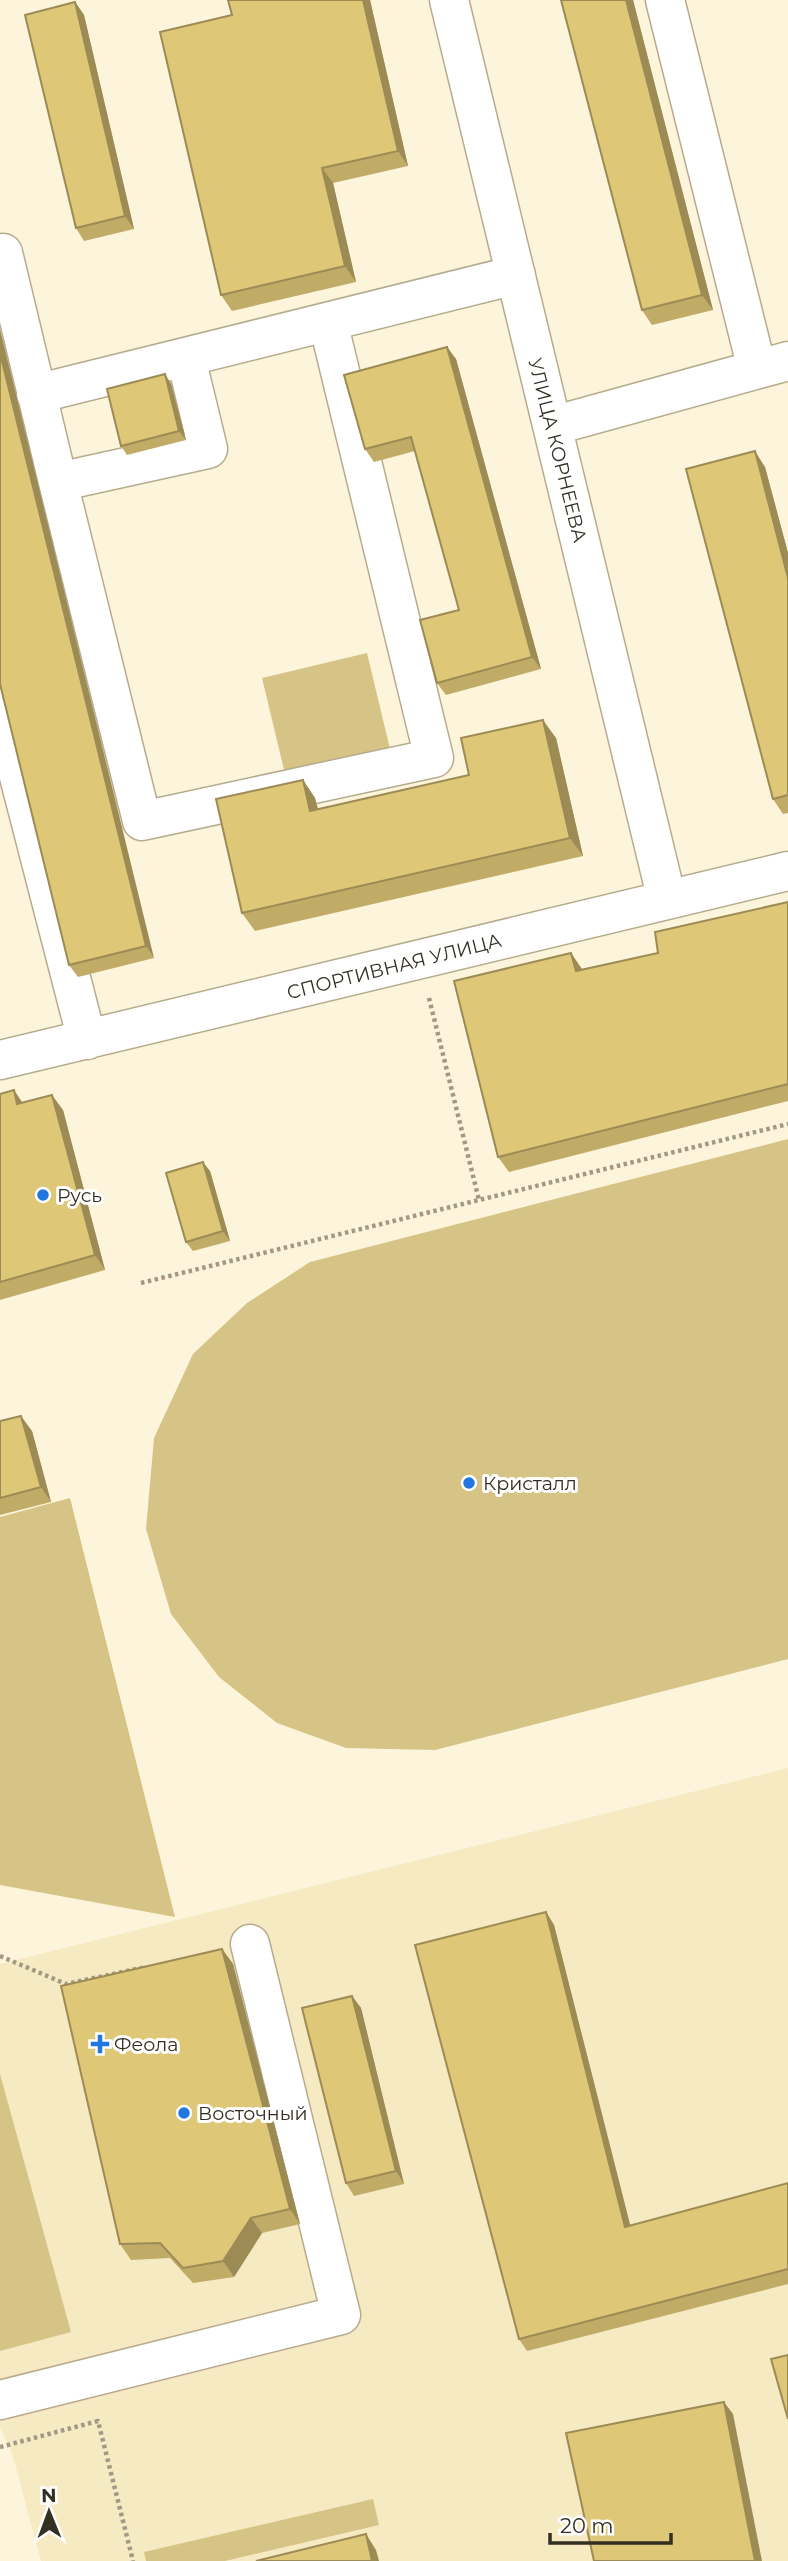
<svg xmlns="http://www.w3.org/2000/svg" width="788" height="2561" font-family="Montserrat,sans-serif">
<rect width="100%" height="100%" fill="#fdf5db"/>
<path fill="#f6eac2" d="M788,1768V2561H41L12,2453L0,2427V1964Z"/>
<path fill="#d6c386" d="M367,653L391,753L286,778L262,678Z
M788,1139V1659L435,1750L346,1748L277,1723L219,1677L171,1614L146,1529L154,1438L193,1354L247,1303L310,1262Z
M70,1498L175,1917L0,1885V1517Z
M0,2074L71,2332L0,2351Z
M373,2499L379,2525L225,2561H146L144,2552Z"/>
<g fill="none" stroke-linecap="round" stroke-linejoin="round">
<defs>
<path id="minor" d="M449,0L667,900
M665,0L757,369
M3,253L58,482L208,449L186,358
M36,394L516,275
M552,426L788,361
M58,482L142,821L434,758L328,322
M0,703L87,1040
M0,1060L788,871
M0,2400L341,2315L250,1944"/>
</defs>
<use href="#minor" stroke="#b6ac8d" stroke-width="41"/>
<path stroke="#9f9986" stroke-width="4.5" stroke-dasharray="3.5 3.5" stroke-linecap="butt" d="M429,998L479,1200L788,1124
M141,1283L479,1200
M0,1956L66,1984L146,1967
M0,2447L98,2421L133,2561"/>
<use href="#minor" stroke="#fff" stroke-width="38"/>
</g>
<path fill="#c0ab67" d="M370,0L408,166L333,183L356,282L232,311L221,295Z
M561,0H633L713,310L652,325L642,310Z
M75,2L84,15L134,229L84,241L76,228Z
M447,347L456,359L541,669L446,695L437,683L459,610L415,451L374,462L365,449Z
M165,374L171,384L186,440L127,455L121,446Z
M765,467L788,553V813L783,814L773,799Z
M0,684L154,958L78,977L69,965Z
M556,738L583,856L255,931L242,913L303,780L315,798L318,809L469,775Z
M788,902V1101L509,1172L498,1157L571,953L582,969L658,953Z
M0,1094L22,1103L63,1110L105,1270L0,1300Z
M210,1171L230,1241L193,1251L186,1242Z
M0,1421L32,1431L51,1502L0,1515Z
M546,1912L554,1925L630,2226L788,2183V2284L527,2351L519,2339Z
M222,1949L233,1964L300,2224L262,2233L234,2277L193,2283L170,2258L131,2260L120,2244Z
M352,1996L361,2008L404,2184L354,2196L346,2183Z"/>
<path fill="#9c8b54" d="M363,0H370L408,166L398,151Z
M626,0H633L713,310L702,295Z
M75,2L84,15L134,229L125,216Z
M322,168L333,183L356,282L345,266Z
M0,329L154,958L146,946L0,353Z
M447,347L456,359L541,669L532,657Z
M165,374L171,384L186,440L179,431Z
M755,451L765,467L788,553V578Z
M543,720L556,738L583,856L570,838Z
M303,780L315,798L323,829L310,811Z
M571,953L581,968L586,986L576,971Z
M14,1090L24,1105L17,1104Z
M52,1095L63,1110L105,1270L95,1255Z
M203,1162L210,1171L230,1241L223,1231Z
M21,1416L32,1431L51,1502L41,1487Z
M546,1912L554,1925L634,2240L625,2227Z
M222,1949L233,1964L300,2224L290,2209Z
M352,1996L361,2008L404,2184L396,2171Z
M251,2218L262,2233L234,2277L223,2261Z
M724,2402L733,2414L762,2561H755Z
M366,2534L376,2550L379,2561H372Z"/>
<path fill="#dfc778" stroke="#9c8b54" stroke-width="2" d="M228,0H363L398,151L322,168L345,266L221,295L160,32L232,15Z
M561,0H626L702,295L642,310Z
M75,2L125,216L76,228L25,15Z
M447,347L532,657L437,683L420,620L459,610L411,437L365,449L344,375Z
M0,353L146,946L69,965L0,684Z
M165,374L179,431L121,446L107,389Z
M755,451L788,578V795L773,799L686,469Z
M543,720L570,838L242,913L216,799L303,780L310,811L469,775L461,738Z
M788,902V1084L498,1157L454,981L571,953L576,971L658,953L655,932Z
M14,1090L17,1104L52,1095L95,1255L0,1282V1094Z
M203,1162L223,1231L186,1242L166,1173Z
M21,1416L41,1487L0,1498V1421Z
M546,1912L625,2227L788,2183V2269L519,2339L415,1945Z
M222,1949L290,2209L251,2218L223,2261L183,2268L160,2243L120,2244L61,1986Z
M352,1996L396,2171L346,2183L302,2008Z
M788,2355V2419L771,2359Z
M724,2402L755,2561H594L566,2433Z
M366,2534L372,2561H256Z"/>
<g fill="#2276e0" stroke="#fff" stroke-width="2.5">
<circle cx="43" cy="1195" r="7"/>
<circle cx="469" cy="1483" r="7"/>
<path d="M96.5 2033.5h7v7h7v7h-7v7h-7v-7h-7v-7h7z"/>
<circle cx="184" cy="2113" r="7"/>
</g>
<g text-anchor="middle" stroke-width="6" stroke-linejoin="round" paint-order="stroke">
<g font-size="19" fill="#332f23" stroke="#fff">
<text transform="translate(558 450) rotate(76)" y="7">УЛИЦА КОРНЕЕВА</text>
<text transform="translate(394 966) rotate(-14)" y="7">СПОРТИВНАЯ УЛИЦА</text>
</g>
<g font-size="19" fill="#332f23" stroke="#fff" text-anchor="start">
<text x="57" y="1202">Русь</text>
<text x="483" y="1490">Кристалл</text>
<text x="114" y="2051">Феола</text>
<text x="198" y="2120">Восточный</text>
</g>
</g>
<g transform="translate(49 2512) rotate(359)" stroke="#ffffff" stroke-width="5" paint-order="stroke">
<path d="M0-5L12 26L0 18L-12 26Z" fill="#332f23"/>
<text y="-10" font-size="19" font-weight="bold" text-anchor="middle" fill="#332f23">N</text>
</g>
<path d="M550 2533v10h121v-10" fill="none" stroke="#332f23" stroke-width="3.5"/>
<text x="560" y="2533" font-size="21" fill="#332f23" stroke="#ffffff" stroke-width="5" paint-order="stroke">20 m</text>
</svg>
